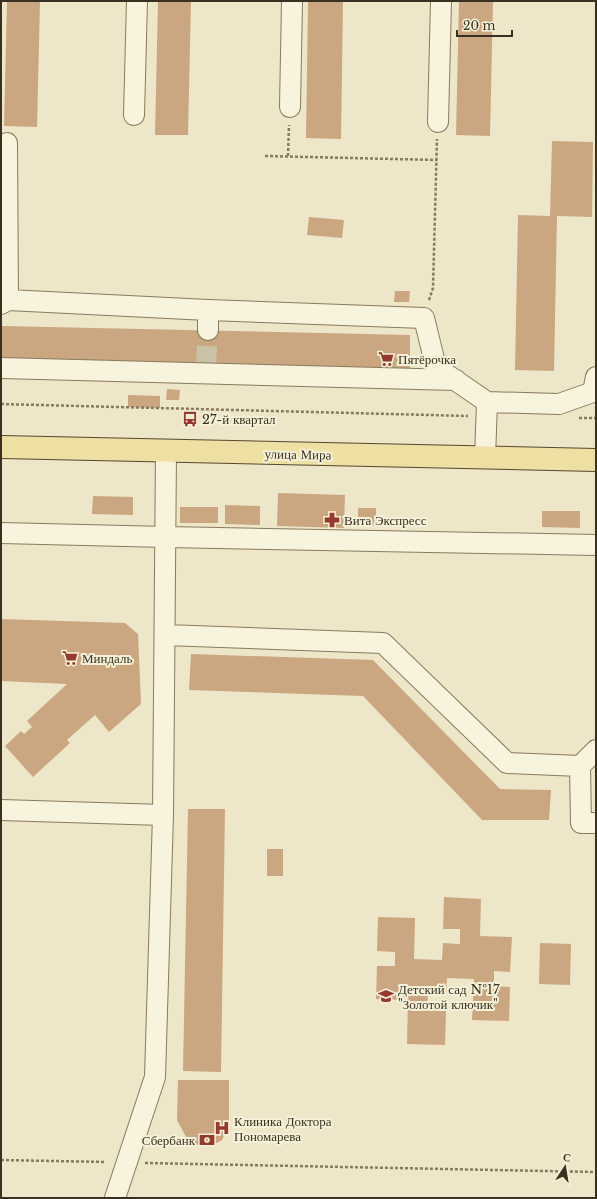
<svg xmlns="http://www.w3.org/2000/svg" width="597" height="1199" font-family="'Libre Baskerville',serif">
<rect width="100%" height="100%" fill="#ede6c8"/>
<path fill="#caa780" d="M7,1H40L37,127L4,126Z
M158,1H191L188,135H155Z
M308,1H343L341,139L306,138Z
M459,1H493L490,136L456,135Z
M552,141L593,142L592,217L557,216L554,371L515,370L518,215L550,216Z
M309,217L344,220L342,238L307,235Z
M395,291H410L409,302H394Z
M1,326L410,335V371L1,361Z
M167,389L180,390L179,400H166Z
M128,395L160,396V408L128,407Z
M278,493L345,495L344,528L277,526Z
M93,496L133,497V515L92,514Z
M225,505L260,506V525L225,524Z
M180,507H218V523H180Z
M358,508H376V526H358Z
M542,511H580V528L542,527Z
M1,619L125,623L138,634L141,704L109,732L95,715L67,740L70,743L33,777L5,746L21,731L24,734L32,727L27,721L67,684L1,681Z
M191,654L373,660L500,789L551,790L549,820H482L363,696L189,690Z
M188,809H225L221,1072L183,1071Z
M267,849H283V876H267Z
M444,897L481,899L480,936L512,937L510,972L494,971V986L510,987L509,1021L472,1020L474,979L447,978L446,995L428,994L427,1010L446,1011L445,1045L407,1044L408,1000L376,999L377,966H395V952L377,951L378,917L415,918L414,959L442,960L443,943L460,944V929H443Z
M540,943L571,944L570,985L539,984Z
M178,1080H229V1123L222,1140L211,1146H199L186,1137L177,1120Z"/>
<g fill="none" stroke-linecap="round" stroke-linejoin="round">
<path stroke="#c9c2a7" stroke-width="20" stroke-dasharray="20 10" stroke-linecap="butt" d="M206,366L208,330"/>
<defs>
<path id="minor" d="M290,107L292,1
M134,115L137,1
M438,122L441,1
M8,300L208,310L424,318L436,367L487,402L485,458
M1,304L8,300L7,143
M208,330V310
M1,368L456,380
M487,402L559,404L593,392L596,377
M1,533L166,537L596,545
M165,635L383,643L507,763L580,766L581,823H596
M580,766L596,750
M1,810L163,815
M115,1198L155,1077L163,815L166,451"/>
<path id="major" d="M1,447L596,460"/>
</defs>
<use href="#minor" stroke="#897a5e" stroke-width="22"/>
<use href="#major" stroke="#574731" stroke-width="24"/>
<path stroke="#897a5e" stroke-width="2.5" stroke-dasharray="3 2" stroke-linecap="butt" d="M265,156L437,160
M288,156L289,125
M429,300L433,288L437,139
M1,404L468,416
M579,418H596
M1,1160L106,1162
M145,1163L596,1172"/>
<use href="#minor" stroke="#f8f3dc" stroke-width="20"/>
<use href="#major" stroke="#eedfa2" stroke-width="22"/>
</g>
<defs>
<symbol id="supermarket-bare" viewBox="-9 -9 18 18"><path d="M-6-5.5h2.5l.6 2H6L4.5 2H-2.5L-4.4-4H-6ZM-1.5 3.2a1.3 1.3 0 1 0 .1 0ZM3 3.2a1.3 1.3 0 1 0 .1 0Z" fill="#963a2f" stroke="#f5f0d8" stroke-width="2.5" paint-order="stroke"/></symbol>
<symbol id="bus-bare" viewBox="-9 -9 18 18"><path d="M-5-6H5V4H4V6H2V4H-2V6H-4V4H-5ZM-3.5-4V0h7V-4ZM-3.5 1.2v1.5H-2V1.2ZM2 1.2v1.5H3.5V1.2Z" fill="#963a2f" stroke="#f5f0d8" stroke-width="2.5" paint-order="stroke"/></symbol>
<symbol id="pharmacy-bare" viewBox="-9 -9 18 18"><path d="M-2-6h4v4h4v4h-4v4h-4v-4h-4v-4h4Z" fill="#963a2f" stroke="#f5f0d8" stroke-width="2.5" paint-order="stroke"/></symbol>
<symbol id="school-bare" viewBox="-9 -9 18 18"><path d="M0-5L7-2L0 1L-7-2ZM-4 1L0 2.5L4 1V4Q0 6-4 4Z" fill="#963a2f" stroke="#f5f0d8" stroke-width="2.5" paint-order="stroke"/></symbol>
<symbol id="hospital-bare" viewBox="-9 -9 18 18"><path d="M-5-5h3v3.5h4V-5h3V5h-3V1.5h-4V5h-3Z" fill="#963a2f" stroke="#f5f0d8" stroke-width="2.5" paint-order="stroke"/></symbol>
<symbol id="bank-bare" viewBox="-9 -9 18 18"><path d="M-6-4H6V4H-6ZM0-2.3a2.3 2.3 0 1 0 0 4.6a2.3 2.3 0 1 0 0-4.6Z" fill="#963a2f" stroke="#f5f0d8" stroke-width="2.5" paint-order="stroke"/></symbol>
</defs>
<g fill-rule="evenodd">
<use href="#supermarket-bare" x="375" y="348" width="22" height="22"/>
<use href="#bus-bare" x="179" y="408" width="22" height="22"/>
<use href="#pharmacy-bare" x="321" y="509" width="22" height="22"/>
<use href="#supermarket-bare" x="59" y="647" width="22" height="22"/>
<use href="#school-bare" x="375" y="985" width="22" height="22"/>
<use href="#hospital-bare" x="211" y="1117" width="22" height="22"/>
<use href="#bank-bare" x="196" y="1129" width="22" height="22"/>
</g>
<g text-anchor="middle" stroke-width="4" stroke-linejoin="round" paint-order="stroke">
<g font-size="13" fill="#3a3021" stroke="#f5f0d8" text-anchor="start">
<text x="398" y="364">Пятёрочка</text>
<text x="202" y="424">27-й квартал</text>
<text x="344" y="525">Вита Экспресс</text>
<text x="82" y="663">Миндаль</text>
<text x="398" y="994">Детский сад №17<tspan x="398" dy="15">"Золотой ключик"</tspan></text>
<text x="234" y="1126">Клиника Доктора<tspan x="234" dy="15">Пономарева</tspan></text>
<text x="195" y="1145" text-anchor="end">Сбербанк</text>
</g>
<g font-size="13" fill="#3a3021" stroke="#f5f0d8">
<text transform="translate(298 454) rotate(1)" y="5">улица Мира</text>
</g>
</g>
<rect width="597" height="1199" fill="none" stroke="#3a3021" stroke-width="4"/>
<g transform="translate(565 1167) rotate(12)" stroke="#f5f0d8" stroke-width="3" paint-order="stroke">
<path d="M0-3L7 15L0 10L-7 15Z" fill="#3a3021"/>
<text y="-6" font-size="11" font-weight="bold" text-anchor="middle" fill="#3a3021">С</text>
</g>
<path d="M457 30v6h55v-6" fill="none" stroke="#3a3021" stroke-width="2"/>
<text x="463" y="30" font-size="12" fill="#3a3021" stroke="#f5f0d8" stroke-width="3" paint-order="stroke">20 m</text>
</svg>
